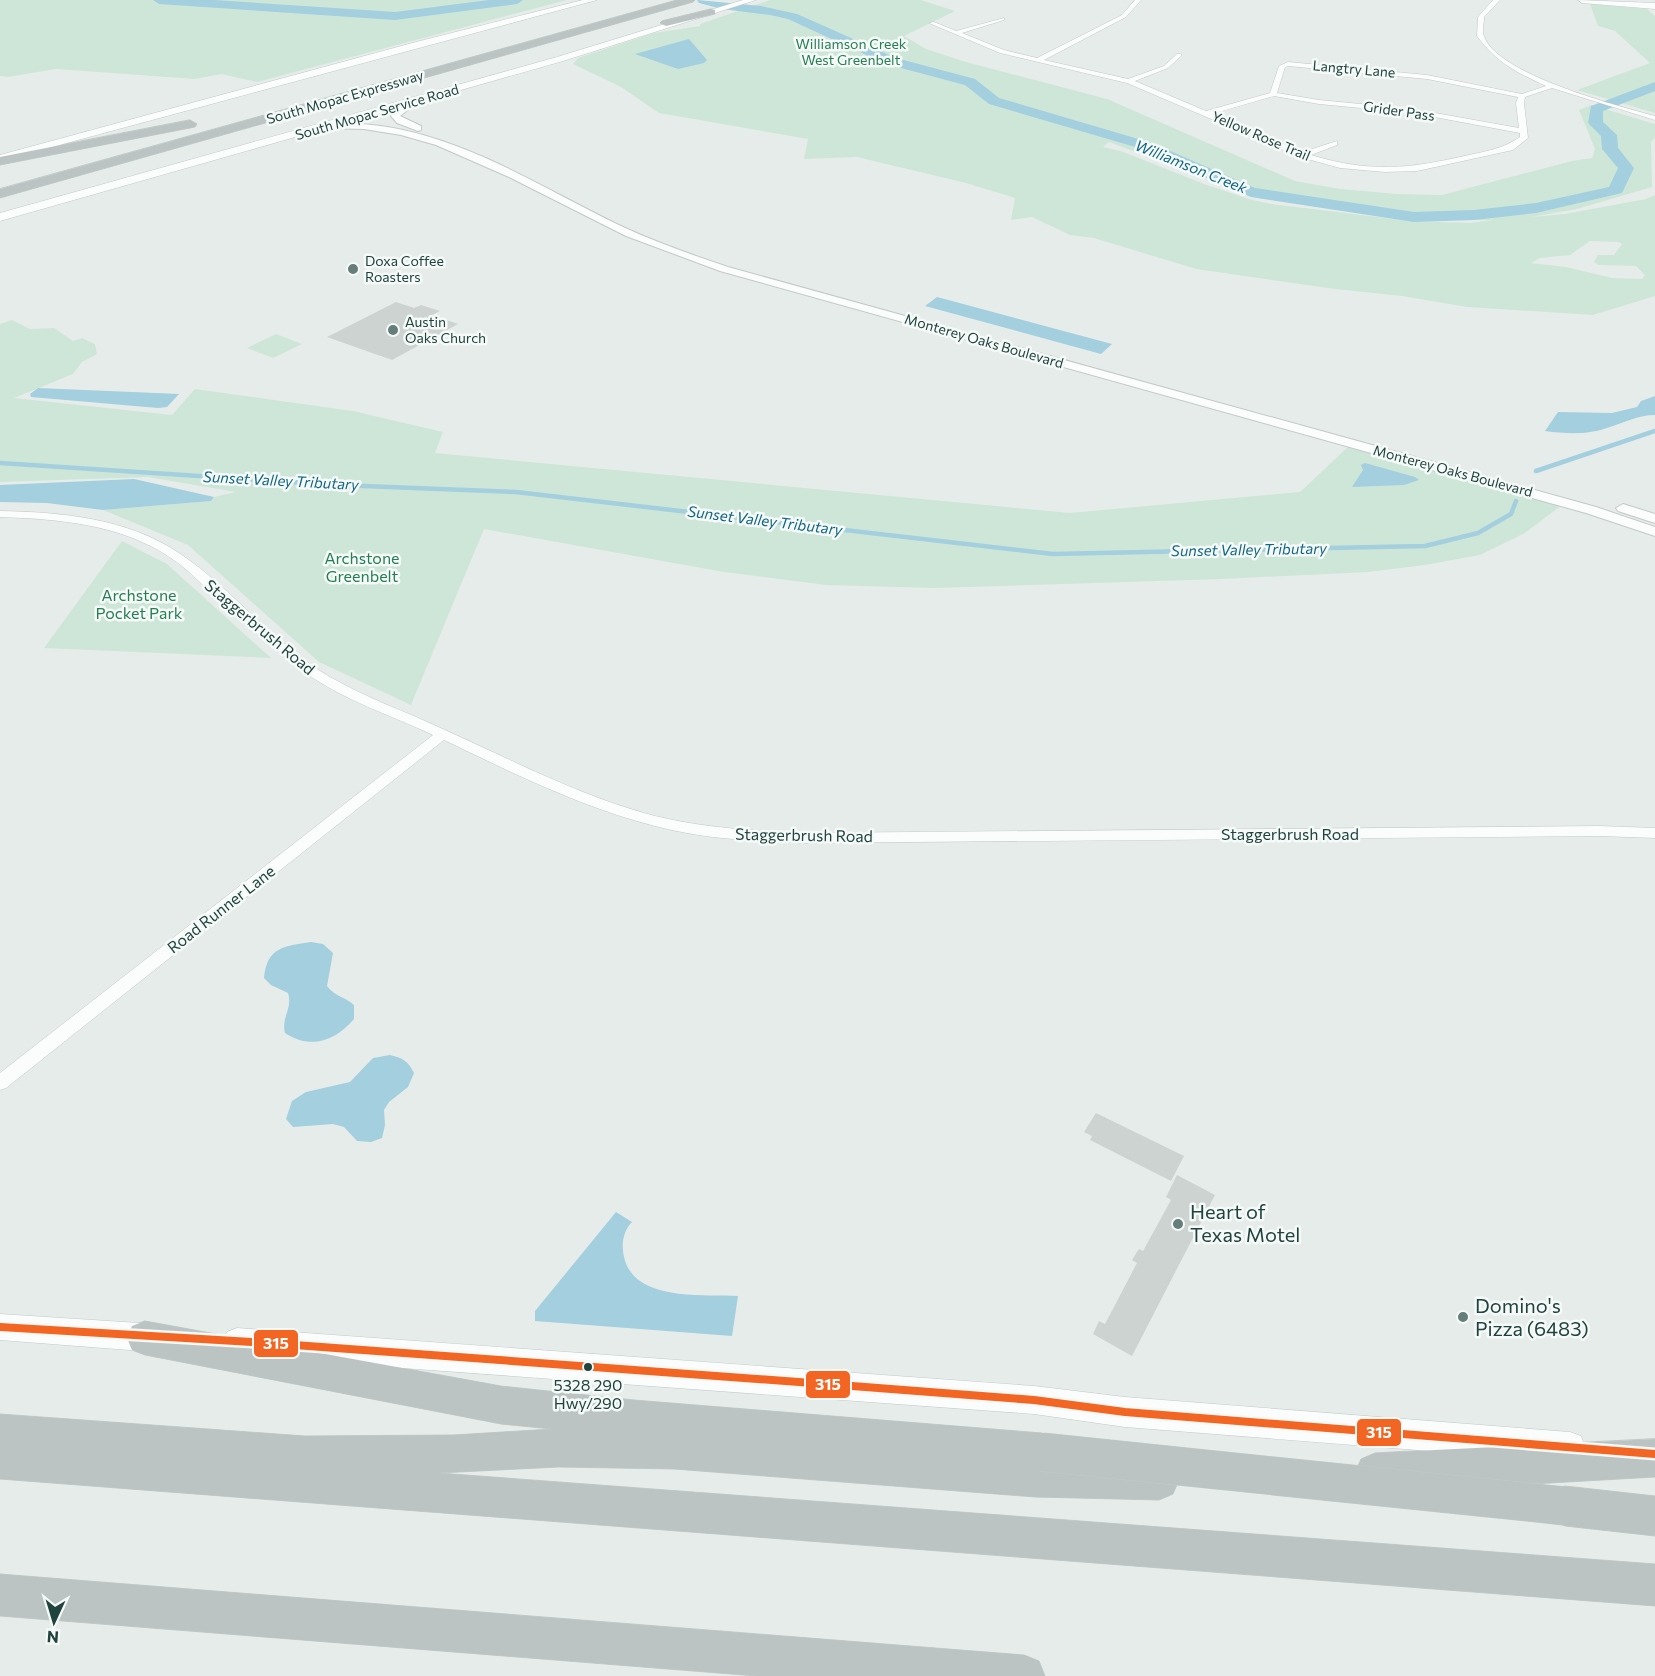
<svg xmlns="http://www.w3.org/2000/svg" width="1655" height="1676" font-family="Commissioner,sans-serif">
<rect width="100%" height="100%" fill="#e6ecea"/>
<path fill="#cee6d8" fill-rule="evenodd" d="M0,0H567L257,82L221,74L195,79L56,69L8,77L0,76Z
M770,0H921L955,11L904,36L926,49L966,62L1107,99L1295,181L1340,189L1398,194L1442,195L1572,161L1592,158L1595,149L1579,110L1591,105L1655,124V138L1651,142L1652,187L1577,209L1531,217L1565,214L1646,199L1655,195V296L1593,315L1467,307L1402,296L1335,289L1196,269L1094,238L1070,235L1032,217L1011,220L1015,198L966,183L857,157L804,159L808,139L659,113L621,87L573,64L578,58L654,33L700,26V24ZM1109,142L1257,198L1439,220H1492L1470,223L1411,221L1271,204L1249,199L1204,184L1121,151L1103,147ZM1590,241L1619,242L1622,244L1614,255H1598L1594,262L1598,265L1636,266L1645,275L1642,279L1612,278L1566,267L1531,263L1540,258L1570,255Z
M1590,4L1647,9L1655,16V113L1577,90L1650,63L1615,31L1598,26Z
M12,320L30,329L54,328L73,341L82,338L95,344L97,354L82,362L73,374L14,398L172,415L195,389L353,411L443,432L435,453L1070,513L1300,492L1349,446L1562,505L1525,533L1480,555L1425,565L1368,572L1222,579L934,588L826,585L724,572L484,529L411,705L319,662L188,545L103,510L210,501L214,497L236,492L148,477L0,482V324Z
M276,334L302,344L273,358L247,348Z
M122,541L167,564L271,658L44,648Z"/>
<path fill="#a3cfde" d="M689,39L707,60L704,63L678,69L635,54Z
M937,297L1112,344L1101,354L925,306Z
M38,388L179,394L167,407L158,408L31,397L30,394Z
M1655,396V415C1638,415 1626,422 1610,427C1588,435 1568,434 1545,431L1558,412L1612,413L1637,407L1641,401Z
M1365,463L1415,477L1419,480L1404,485L1352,487L1363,470L1361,465Z
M134,479L214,497L211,501L103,510L47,503L0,502V485Z
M311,942L323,944L333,953L327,986C334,996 345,997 354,1005V1019C335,1041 311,1050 285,1033C281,1017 293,1009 288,993L271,985L264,978C267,947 284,946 311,942Z
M390,1055C403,1058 408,1061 414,1073L408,1087L389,1102L384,1110L385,1125L382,1138L371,1142L357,1141L344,1127L333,1124L293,1127L286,1119L292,1101L306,1092L350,1082L373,1058Z
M616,1212L632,1222C623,1231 621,1245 624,1257C634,1302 702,1294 738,1296L732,1336L535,1321V1311Z"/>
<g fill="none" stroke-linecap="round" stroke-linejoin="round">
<path stroke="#a3cfde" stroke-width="4.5" d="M0,463L338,485L516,492L1053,554L1425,546L1478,533L1511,514L1516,501
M1536,471L1655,431"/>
<path fill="#a3cfde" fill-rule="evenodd" d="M153,0H214L395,12L489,0H523L517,4L395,20L159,4Z
M697,0L761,6L797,14L896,58L975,79L999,98L1152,143L1255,188L1414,212L1474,210L1536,203L1609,187L1618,168L1602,149L1601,136L1588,123L1591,106L1655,82V91L1603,111V122L1617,135L1618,148L1634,168L1622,193L1536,213L1474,220L1414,222L1251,197L1142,149L989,104L965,85L886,64L788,19L770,15L722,9L699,3Z"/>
</g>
<path fill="#ccd3d1" d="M396,302L414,308L421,305L440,311L432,315L458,324L392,360L327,337Z
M1096,1113L1184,1156L1171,1181L1090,1140L1092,1136L1084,1132Z
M1177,1175L1215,1195L1132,1356L1093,1334L1099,1321L1105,1324L1137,1263L1132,1260L1139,1249L1143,1251L1171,1200L1166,1197Z"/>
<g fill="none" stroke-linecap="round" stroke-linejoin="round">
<defs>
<path id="minor" d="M1135,0H1141L1126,17L1044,60L1128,79L1164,66L1177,54H1181V56L1168,68L1135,81L1206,111L1270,93L1279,66L1288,62L1427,75L1522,94L1546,86C1516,72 1497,63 1477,36L1478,17L1493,0H1500L1484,17C1484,22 1482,31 1484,36C1496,74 1618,106 1655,116V120L1552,88L1525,97L1524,103L1528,138L1513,150L1417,171L1385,172L1340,168L1300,157L1127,83L1000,53L929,23L934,22L956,31L1004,18V20L962,33L1004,50L1037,58L1122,15ZM1288,66L1427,79L1518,97L1516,103L1519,128L1413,109L1319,100L1277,93L1285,67ZM1274,96L1319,104L1413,113L1520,133V137C1504,148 1488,151 1469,155C1408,169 1371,173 1311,155L1337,145V141L1303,152L1212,114Z
M0,511C60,512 127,518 179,553C233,589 273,644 330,677C366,698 407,712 445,730C514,761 582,797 655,816C704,828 754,831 804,833L1599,826L1655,828V838L1599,836L804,843C754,841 703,839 655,826C581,807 513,773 444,740L6,1088L0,1090V1073L433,735C391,715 343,700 306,673C273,649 243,621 212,594C199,581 186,568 171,558C121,524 58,519 0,517Z"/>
<path id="tertiary" d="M412,99L419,101L400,116L421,126V130L418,131L397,123L391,116L396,108Z
M326,123C352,123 378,124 403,130C481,147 550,192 621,226C655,242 692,255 728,267L1596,507L1655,527V536L1586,513L720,271L626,236L509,177L436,145L401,135L364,129L323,128L321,126Z
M1623,504L1655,514V523L1618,511L1616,508Z"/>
<path id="secondary" d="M583,0H597L0,161V155L416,42Z
M743,0H756L563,61L0,221V213L557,57Z
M1578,0L1655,3V9L1582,3Z
M0,1314L155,1324L165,1328L169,1338L165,1348L155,1352L0,1340Z
M237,1328L1034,1386L1125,1397L1570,1432L1581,1436L1585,1447L1581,1458L1570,1462L1125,1427L1034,1414L237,1356L227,1352L223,1342L227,1332Z"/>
<path id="motorway" d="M677,0H695L693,2L0,198V189Z
M711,9L715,10V14L666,26L660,23L662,21Z
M190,120L197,124L195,127L0,165V157Z
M145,1321L501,1386L634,1400L1042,1433L1056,1438L1061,1452L1059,1458L1159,1460L1173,1466L1179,1480L1173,1494L1159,1500L1035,1497L674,1469L559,1467L439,1473L1655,1564V1606L0,1479V1414L305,1436L453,1435L552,1429L501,1424L145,1355L132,1350L127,1338L132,1326Z
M1655,1439V1477L1375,1493L1361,1487L1355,1473L1361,1459L1375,1453Z
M1565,1486L1655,1496V1536L1565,1526L1551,1520L1545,1506L1551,1492Z
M0,1574L1024,1655L1039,1661L1045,1676H756L0,1616Z"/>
</defs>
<use href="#minor" stroke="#c3c9c7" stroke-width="1"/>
<use href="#tertiary" stroke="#c3c9c7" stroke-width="2"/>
<use href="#secondary" stroke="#c1cac8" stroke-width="1"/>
<use href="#motorway" stroke="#c1cbca" stroke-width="1"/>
<use href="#minor" fill="#fbfcfc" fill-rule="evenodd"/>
<use href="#tertiary" fill="#fbfcfc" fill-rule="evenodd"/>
<use href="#secondary" fill="#fbfcfc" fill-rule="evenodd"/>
<use href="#motorway" fill="#bbc4c3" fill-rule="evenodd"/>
<defs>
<path id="motorway-bridge" d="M1042,1452L1565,1506"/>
</defs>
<use href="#motorway-bridge" stroke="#c1cbca" stroke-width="39" stroke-linecap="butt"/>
<use href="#motorway-bridge" stroke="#bbc4c3" stroke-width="38"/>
<defs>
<path id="bus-1" d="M0,1327L267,1343L839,1385L1034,1400L1125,1412L1655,1454"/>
</defs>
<use href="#bus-1" stroke="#f5faf8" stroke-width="13"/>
<use href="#bus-1" stroke="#f26522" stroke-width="8"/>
</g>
<g fill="#657e7a" stroke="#f5faf8" stroke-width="2">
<circle cx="353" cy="269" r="6"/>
<circle cx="393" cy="330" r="6"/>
<circle cx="1178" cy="1224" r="6"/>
<circle cx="1463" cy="1317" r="6"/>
</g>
<circle fill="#20433e" stroke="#f5faf8" stroke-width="2" cx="588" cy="1367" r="5"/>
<g text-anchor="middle" stroke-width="5" stroke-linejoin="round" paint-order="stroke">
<g font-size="14" fill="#267e53" stroke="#f5faf8">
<text x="851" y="49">Williamson Creek<tspan x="851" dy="16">West Greenbelt</tspan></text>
</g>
<g font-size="14" fill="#20433e" stroke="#f5faf8">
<text transform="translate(1354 69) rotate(5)" y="5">Langtry Lane</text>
<text transform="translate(345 97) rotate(-16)" y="5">South Mopac Expressway</text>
<text transform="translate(1399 111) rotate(8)" y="5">Grider Pass</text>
<text transform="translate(377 112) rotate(-16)" y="5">South Mopac Service Road</text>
<text transform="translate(1261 136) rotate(23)" y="5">Yellow Rose Trail</text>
<text transform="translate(984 341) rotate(16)" y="5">Monterey Oaks Boulevard</text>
<text transform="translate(1453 471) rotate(15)" y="5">Monterey Oaks Boulevard</text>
</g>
<g font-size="14" fill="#20433e" stroke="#f5faf8" text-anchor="start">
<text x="365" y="266">Doxa Coffee<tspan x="365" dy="16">Roasters</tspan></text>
<text x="405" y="327">Austin<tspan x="405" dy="16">Oaks Church</tspan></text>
</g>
<g font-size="15" font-style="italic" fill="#136586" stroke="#f5faf8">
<text transform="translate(1191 167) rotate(22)" y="5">Williamson Creek</text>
<text transform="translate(281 481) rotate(3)" y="5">Sunset Valley Tributary</text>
<text transform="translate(765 521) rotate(7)" y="5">Sunset Valley Tributary</text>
<text transform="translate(1249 550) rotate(-1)" y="5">Sunset Valley Tributary</text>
</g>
<g font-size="16" fill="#267e53" stroke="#f5faf8">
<text x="362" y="564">Archstone<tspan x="362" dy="18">Greenbelt</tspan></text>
<text x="139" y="601">Archstone<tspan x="139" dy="18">Pocket Park</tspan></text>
</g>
<g font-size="16" fill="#20433e" stroke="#f5faf8">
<text transform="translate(260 627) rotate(40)" y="6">Staggerbrush Road</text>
<text x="1290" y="840">Staggerbrush Road</text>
<text transform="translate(804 835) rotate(1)" y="6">Staggerbrush Road</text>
<text transform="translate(221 909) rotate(-38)" y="6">Road Runner Lane</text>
</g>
<g font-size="16" fill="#20433e" stroke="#f5faf8">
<text x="588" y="1391">5328 290<tspan x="588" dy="18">Hwy/290</tspan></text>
</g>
<g font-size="20" fill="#20433e" stroke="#f5faf8" text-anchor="start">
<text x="1190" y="1219">Heart of<tspan x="1190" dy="23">Texas Motel</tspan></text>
<text x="1475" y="1313">Domino's<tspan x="1475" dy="23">Pizza (6483)</tspan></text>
</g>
</g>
<g stroke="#f5faf8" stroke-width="2">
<rect x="253" y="1329" width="46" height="29" rx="6" fill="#f26522"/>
<rect x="805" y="1370" width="46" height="29" rx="6" fill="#f26522"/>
<rect x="1356" y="1418" width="46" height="29" rx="6" fill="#f26522"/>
</g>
<g font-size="16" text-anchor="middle" font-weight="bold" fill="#fff">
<text x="276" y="1349">315</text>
<text x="828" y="1390">315</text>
<text x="1379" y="1438">315</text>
</g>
<g transform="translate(54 1622) rotate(184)" stroke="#f5faf8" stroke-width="4.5" paint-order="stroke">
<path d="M0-4.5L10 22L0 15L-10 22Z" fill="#20433e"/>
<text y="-9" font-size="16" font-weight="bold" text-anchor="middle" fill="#20433e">N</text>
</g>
</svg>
